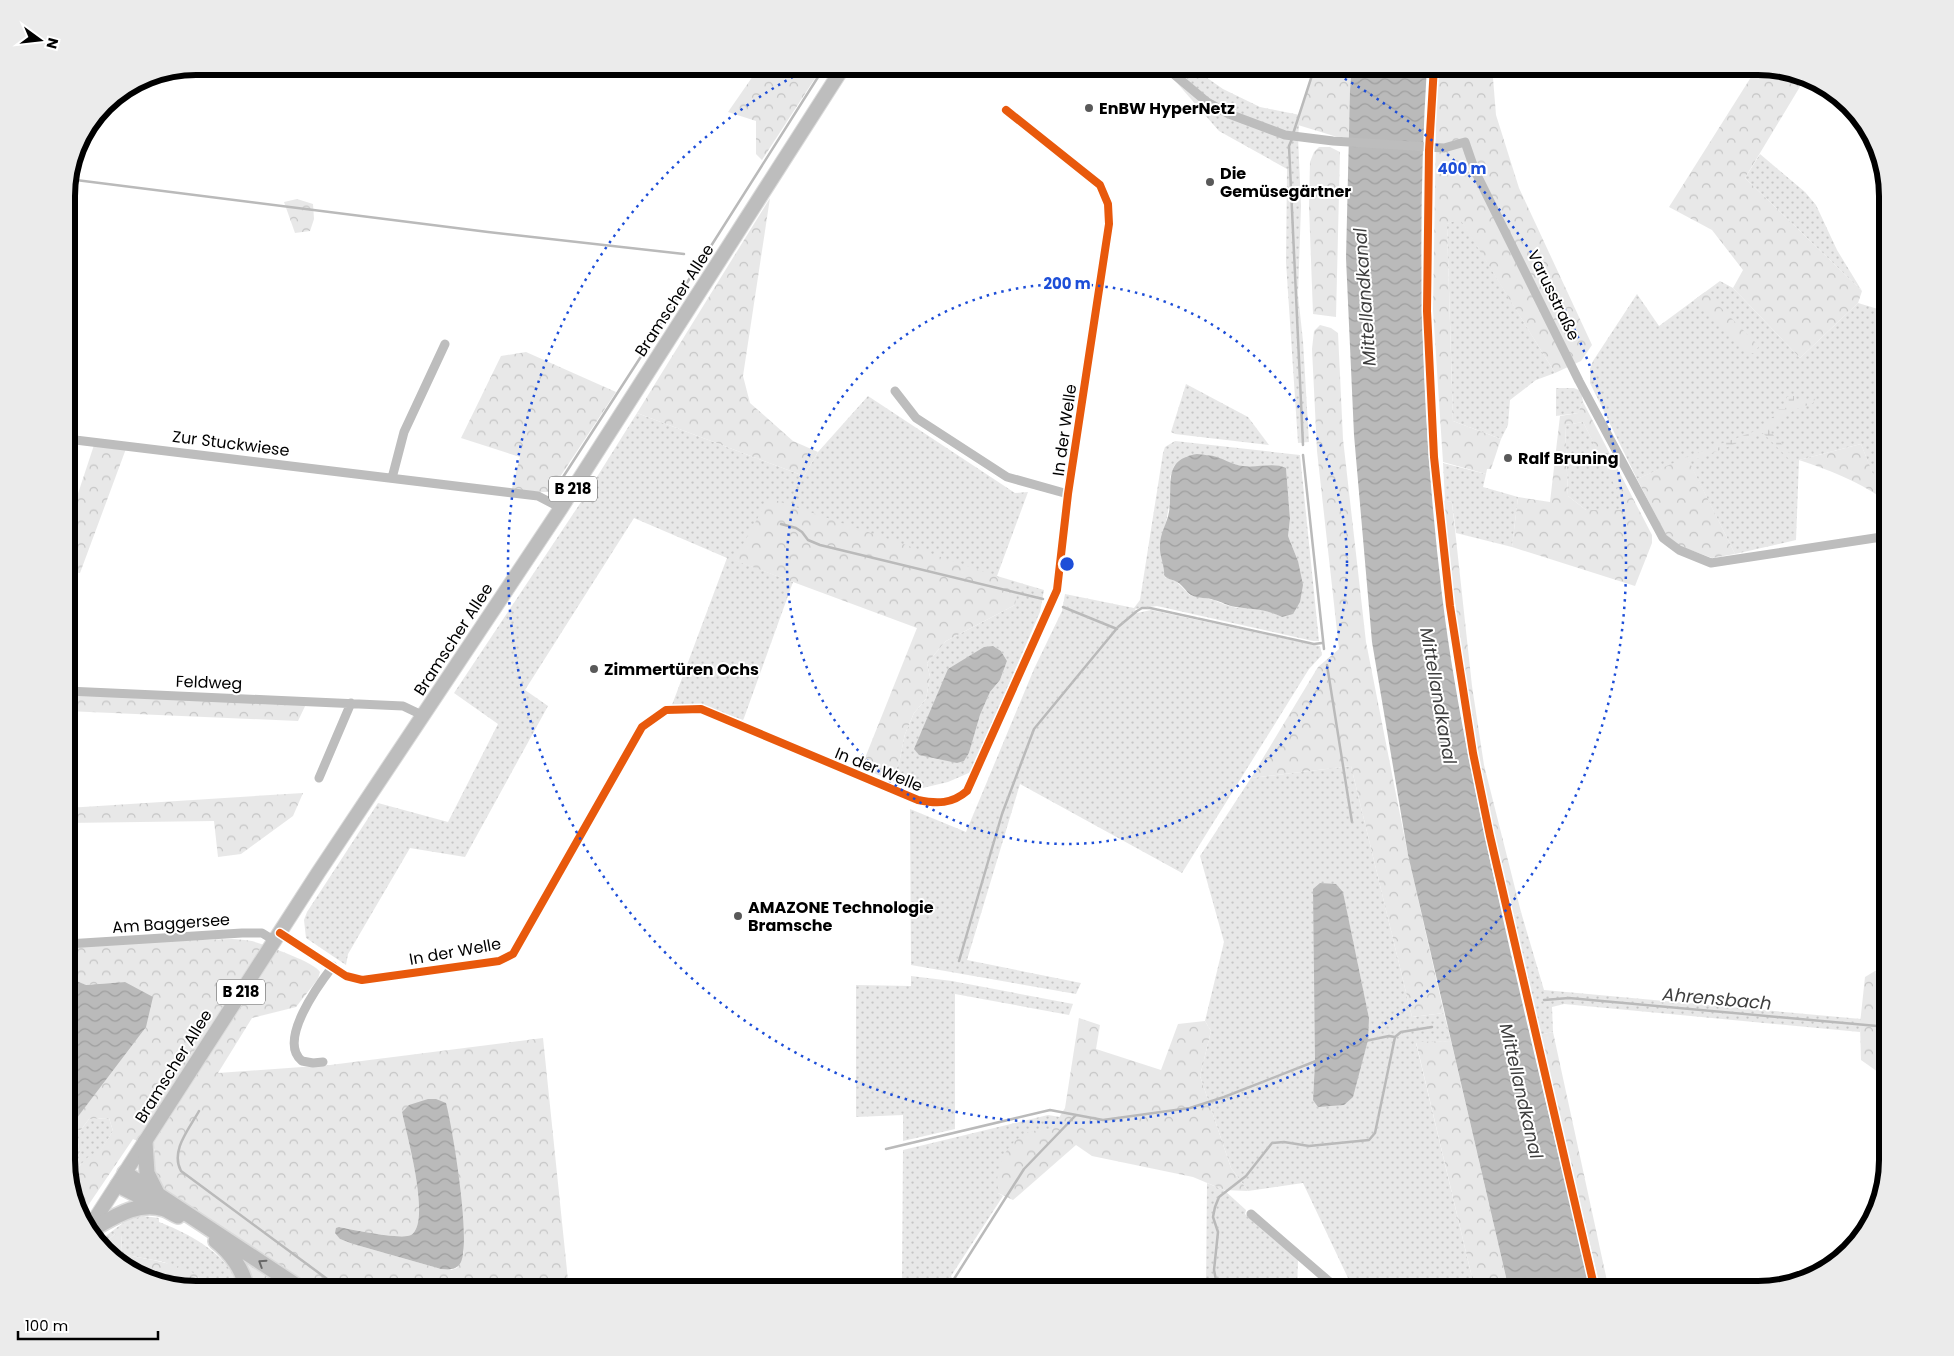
<svg xmlns="http://www.w3.org/2000/svg" width="1954" height="1356" font-family="Poppins,sans-serif">
<defs>
<pattern id="grass-dots" width="8" height="8" patternUnits="userSpaceOnUse" patternTransform="scale(1.25)"><rect width="8" height="8" fill="#e8e8e8"/><path d="M2 2h.1M6 6h.1" fill="none" stroke="#c5c5c5" stroke-width="1.8" stroke-linecap="round"/></pattern>
<pattern id="forest-crowns" width="20" height="18" patternUnits="userSpaceOnUse" patternTransform="scale(1.25)"><rect width="20" height="18" fill="#e8e8e8"/><path d="M2 6a3 3 0 1 1 6 0M12 15a3 3 0 1 1 6 0" fill="none" stroke="#c5c5c5"/></pattern>
<pattern id="wetland-marsh" width="20" height="14" patternUnits="userSpaceOnUse" patternTransform="scale(1.25)"><rect width="20" height="14" fill="#e8e8e8"/><path d="M1 5h8M5 5V1M11 12h8M15 12V8" fill="none" stroke="#c5c5c5"/></pattern>
<pattern id="water-waves" width="16" height="10" patternUnits="userSpaceOnUse" patternTransform="scale(1.25)"><rect width="16" height="10" fill="#bababa"/><path d="M0 5q4-4 8 0t8 0" fill="none" stroke="#9e9e9e"/></pattern>
</defs>
<rect width="100%" height="100%" fill="#fff"/>
<path fill="url(#grass-dots)" fill-rule="evenodd" d="M1172,66H1190L1223,89L1260,107L1300,115L1298,137L1301,206L1298,295L1303,341L1309,442L1298,443L1286,262L1287,169L1219,131L1170,75L1173,68Z
M1760,154L1805,192L1816,205L1837,250L1862,291L1745,178Z
M1460,218L1555,373L1536,380L1510,400L1508,425L1501,439L1453,421L1447,224Z
M1720,281L1733,288L1800,358L1858,303L1888,312V506H1885L1861,444L1799,460L1796,540L1735,554L1687,458L1637,479L1590,383V369L1593,361L1637,294L1659,326Z
M1186,384L1248,417L1269,445L1175,434L1171,432Z
M1556,388H1574L1581,391L1583,402L1578,413L1556,416Z
M868,396L1015,493L1028,492L997,576L1044,590L1040,612L971,772L948,782L914,790L891,780L899,763L905,734L914,713L926,699L930,677L927,663L946,641L1015,605L735,560L793,582L744,718L743,720L699,704L672,705L727,558L634,518L525,690L548,706L465,857L410,848L348,954L346,965L306,938L304,920L307,912L378,803L448,822L498,724L454,693L585,496L637,413L804,476L818,452ZM993,646L1001,651L1007,661L1000,680L990,692L980,715L969,753L964,761Z
M1583,422L1628,510H1586L1568,496L1565,425Z
M1175,441L1300,455L1319,641H1313L1157,606L1135,609L1137,613L1151,610L1320,646L1322,655L1309,669L1182,873L1020,784L967,960L1081,983L1076,994L911,965L910,809L966,832L1034,669L1062,611L1065,594L1134,608L1140,600L1163,453L1165,447ZM1187,456L1217,457L1229,463L1241,466L1286,468L1290,519L1288,536L1298,561L1282,617L1270,611L1256,608H1237L1223,604L1214,600L1190,595L1176,581L1166,578L1164,575L1165,527L1171,496L1170,477L1174,466Z
M1443,463L1486,474L1483,487L1518,497L1512,547L1456,533L1452,502L1445,501Z
M1351,766L1412,1017L1444,1013L1451,1041L1416,1043L1475,1290H1350L1348,1278L1303,1183L1248,1191L1231,1168L1200,1076L1211,1031L1205,1021L1224,942L1200,856L1251,778ZM1335,884L1343,893L1369,1018L1313,1100L1315,1061Z
M1521,912L1544,990L1861,1019L1860,1032L1564,1004L1552,1007L1553,1032L1539,1035L1512,916Z
M1888,968V1015L1875,971Z
M911,976L952,981L1073,1004L1069,1015L955,994V1129L903,1141V1115L856,1117V985L911,986Z
M1048,1115L1060,1117L1052,1129L1026,1133L998,1193L1003,1196L951,1276L957,1290H902L903,1150Z
M109,1118L113,1131L100,1152L80,1165L70,1181L67,1169L80,1153L78,1143L67,1137V1131L71,1125L80,1131L89,1119Z
M1207,1183L1224,1190L1246,1210L1245,1214L1298,1259L1297,1290H1206Z
M143,1216L159,1218V1222C188,1233 233,1256 239,1290H211L209,1285L164,1262L121,1254L122,1234H115L102,1245L99,1241L127,1220Z"/>
<path fill="url(#forest-crowns)" fill-rule="evenodd" d="M752,66H823L762,160L756,154V121L728,112L753,76Z
M1315,66H1352L1349,138L1334,136L1298,125L1300,115Z
M1437,66H1492L1496,115L1519,188L1592,345L1581,361L1555,373L1460,219L1447,224L1453,421L1501,439L1491,469H1487L1486,474L1443,462L1433,310Z
M1758,66L1804,80L1745,178L1862,291L1858,303L1800,358L1733,288L1743,270L1712,230L1669,207Z
M1319,147H1330L1340,152L1336,317L1313,314L1309,206L1310,162L1314,152Z
M770,198L743,376L750,403L793,441L818,452L804,476L637,413Z
M297,199L313,204L314,219L310,231L295,233L284,202Z
M1705,292L1759,346L1754,353H1749L1694,300Z
M1320,325L1331,328L1338,333L1343,439L1366,642L1408,855L1444,1013L1412,1017L1351,766L1251,778L1318,667L1339,649L1317,451L1312,349L1314,331Z
M526,352L616,392L550,492H511L520,457L461,438L501,356Z
M1583,402L1652,535V543L1635,586L1512,547L1518,497L1550,502L1560,416L1578,413ZM1583,422L1627,510H1586L1568,496L1565,425Z
M95,442L127,446L80,573L67,572V527Z
M1861,444L1883,499C1856,480 1829,470 1799,460Z
M1687,457L1735,554L1712,558L1677,545L1667,537L1637,479Z
M769,498L996,576L1018,589L1015,605L946,641L927,663L930,677L926,699L914,713L905,734L899,763L891,780L861,768L917,628L734,560Z
M1441,500L1452,502L1472,686L1484,765L1521,912L1512,916L1473,736Z
M67,691L307,702L298,721L67,711Z
M303,793L293,816L241,854L218,857L214,821L67,823V808Z
M232,939C238,939 245,940 252,941C265,945 315,962 320,972L318,979L296,1007L252,1018L218,1073L330,1065L543,1038L569,1290H252L236,1244L158,1185L151,1164L155,1149L133,1139L81,1216L70,1181C78,1168 85,1155 100,1151L113,1131L109,1118L89,1119L80,1131L71,1125L94,1095L125,982L85,985L67,977V944ZM402,1112L461,1200L464,1252L457,1268L451,1270L441,1269L353,1244L340,1239V1227C353,1230 402,1240 411,1235C432,1222 406,1133 402,1112Z
M1875,971L1888,1015V1079L1861,1060L1860,1024L1865,977Z
M1079,1018L1100,1025L1096,1049L1161,1070L1178,1024L1205,1021L1211,1031L1200,1076L1231,1168L1248,1191L1224,1190L1193,1177L1092,1156L1076,1145L1013,1200L998,1193C994,1170 1004,1145 1026,1133C1033,1130 1044,1130 1052,1129L1065,1108Z
M1553,1032L1609,1290H1601L1539,1035Z
M1451,1041L1509,1290H1475L1416,1042Z
M67,1137L78,1143L80,1153L67,1169Z
M122,1233L121,1254C144,1259 202,1265 211,1290H196L124,1268L102,1245L115,1234Z"/>
<path fill="url(#wetland-marsh)" d="M1815,394H1818L1813,403L1794,410L1769,430L1794,458L1791,461L1763,433L1689,462L1687,457L1763,428L1779,409H1785L1787,397L1794,396V403C1802,401 1808,400 1815,394Z"/>
<path fill="url(#water-waves)" d="M1352,66H1427C1416,243 1421,420 1442,595C1453,686 1472,776 1491,865C1522,1007 1557,1148 1591,1290H1509L1408,855L1372,642L1354,435L1346,258L1350,91Z
M1197,454C1203,455 1211,455 1217,457C1226,460 1233,465 1243,466C1257,468 1274,462 1286,468L1290,519L1288,536L1298,561L1303,585L1300,602L1293,614L1282,617C1263,608 1255,610 1236,607C1228,606 1222,602 1214,600C1207,597 1199,599 1191,595C1186,592 1183,585 1177,582C1172,579 1167,580 1164,575C1165,565 1159,556 1160,545C1160,534 1167,523 1169,512C1174,485 1161,460 1197,454Z
M993,646L1001,651L1007,661L1000,680L990,692L980,715L969,753L964,761L957,763L919,755L914,749L948,669L984,647Z
M1320,883L1336,884L1343,892L1369,1018L1368,1040L1353,1097L1344,1105L1318,1107L1313,1100L1315,1061L1313,889Z
M67,977L86,985L125,982L153,997L146,1027L67,1131Z
M428,1099H436L446,1103C453,1130 471,1240 461,1262C457,1270 449,1270 441,1269L353,1244L340,1239L335,1233L336,1228L339,1227C353,1230 402,1240 411,1235C432,1222 406,1133 402,1112L409,1105Z"/>
<g fill="none" stroke-linecap="round" stroke-linejoin="round">
<path stroke="#bababa" stroke-width="2.5" d="M1293,134L1315,66
M1292,139L1289,146L1303,445
M68,179L488,232L684,254
M711,246L825,66
M655,333L704,256
M1303,455L1324,649
M554,491L642,355
M781,524L796,528L802,532L808,540L820,545L1043,599
M1063,607L1117,629
M1327,665L1352,822
M959,961L1002,814L1034,729L1118,627L1137,611L1142,608H1150L1314,644L1322,643
M1544,1000L1569,998L1888,1027
M1365,1041L1389,1036L1395,1037
M199,1111C189,1129 170,1151 181,1171L342,1290
M886,1149L1050,1110L1103,1120L1190,1108L1224,1097L1316,1061
M947,1290L1024,1169L1076,1115
M1218,1290L1214,1270L1218,1232L1213,1217L1215,1207L1219,1197L1246,1176L1272,1143L1284,1142L1309,1146L1369,1140L1375,1133L1395,1037L1401,1032L1432,1027"/>
<defs>
<path id="primary" d="M88,1230L318,873L561,508L844,66"/>
<path id="motorway" d="M145,1142L147,1173L157,1193
M125,1173L303,1290
M118,1185L159,1206
M89,1231C111,1219 137,1200 164,1209C168,1210 173,1214 178,1216
M216,1241C231,1253 244,1271 247,1290"/>
</defs>
<use href="#primary" stroke="#dbdbdb" stroke-width="16"/>
<use href="#motorway" stroke="#dbdbdb" stroke-width="18"/>
<path stroke="#bdbdbd" stroke-width="9" d="M1164,66L1207,102L1229,114L1285,135L1333,141L1444,148L1465,142L1475,171L1579,381L1663,538L1679,550L1711,563L1888,536
M895,391L916,418L1007,477L1068,494
M67,439L538,496L561,508
M392,478L404,432L445,344
M67,691L403,706L424,716
M319,778L351,703
M280,933L346,976L362,980L499,961L513,954L642,727L666,710L701,709L918,800C937,804 952,804 967,791L1057,590L1068,494L1109,224L1108,204L1100,185L1006,110
M67,944L242,933H262L275,941
M323,1062L313,1063L302,1061C277,1041 319,984 333,966
M1251,1214L1339,1290"/>
<use href="#primary" stroke="#bdbdbd" stroke-width="14"/>
<use href="#motorway" stroke="#bdbdbd" stroke-width="15"/>
<defs>
<path id="cycleway" d="M1434,66L1429,150L1427,311L1434,457L1450,606L1473,753L1490,836L1595,1290
M280,933L346,976L362,980L499,961L513,954L642,727L666,710L701,709L918,800C937,804 952,804 967,791L1057,590L1068,494L1109,224L1108,204L1100,185L1006,110"/>
</defs>
<use href="#cycleway" stroke="#fff" stroke-width="11"/>
<use href="#cycleway" stroke="#e8590c" stroke-width="8"/>
</g>
<defs><path id="oneway-chevron" d="M-2-3.5L2.5 0L-2 3.5" fill="none" stroke-width="1.6" stroke-linecap="round" stroke-linejoin="round" transform="scale(1.25)"/></defs>
<use stroke="#686868" href="#oneway-chevron" transform="translate(262 1263) rotate(-147)"/>
<g fill="none" stroke="#1d4ed8" stroke-width="2.5" stroke-dasharray="2.5 5">
<circle cx="1067" cy="564" r="280"/>
<path d="M1325 68A559 559 0 1 1 809 68"/>
</g>
<g fill="#595959" stroke="#fff" stroke-width="2">
<circle cx="1089" cy="108" r="5"/>
<circle cx="1210" cy="182" r="5"/>
<circle cx="1508" cy="458" r="5"/>
<circle cx="594" cy="669" r="5"/>
<circle cx="738" cy="916" r="5"/>
</g>
<g text-anchor="middle" stroke-width="4" stroke-linejoin="round" paint-order="stroke">
<g fill="#fff" stroke="#4c4c4c" stroke-width="1">
<rect x="549" y="476.5" width="48" height="25" rx="4"/>
<rect x="217" y="979.5" width="48" height="25" rx="4"/>
</g>
<g font-size="15" font-weight="bold" fill="#000">
<text x="573" y="494">B 218</text>
<text x="241" y="997">B 218</text>
</g>
<g font-size="16" font-weight="bold" fill="#000" stroke="#fff" text-anchor="start">
<text x="1099" y="114">EnBW HyperNetz</text>
<text x="1220" y="179">Die<tspan x="1220" dy="18">Gemüsegärtner</tspan></text>
<text x="1518" y="464">Ralf Bruning</text>
<text x="604" y="675">Zimmertüren Ochs</text>
<text x="748" y="913">AMAZONE Technologie<tspan x="748" dy="18">Bramsche</tspan></text>
</g>
<g font-size="16" fill="#000" stroke="#fff">
<text transform="translate(1554 295) rotate(64)" y="6">Varusstraße</text>
<text transform="translate(674 300) rotate(-57)" y="6">Bramscher Allee</text>
<text transform="translate(1064 430) rotate(-82)" y="6">In der Welle</text>
<text transform="translate(231 443) rotate(7)" y="6">Zur Stuckwiese</text>
<text transform="translate(453 639) rotate(-57)" y="6">Bramscher Allee</text>
<text transform="translate(209 682) rotate(2)" y="6">Feldweg</text>
<text transform="translate(879 769) rotate(22)" y="6">In der Welle</text>
<text transform="translate(171 923) rotate(-4)" y="6">Am Baggersee</text>
<text transform="translate(455 951) rotate(-10)" y="6">In der Welle</text>
<text transform="translate(173 1066) rotate(-58)" y="6">Bramscher Allee</text>
</g>
<g font-size="18" font-style="italic" fill="#3e3e3e" stroke="#fff">
<text transform="translate(1365 297) rotate(-94)" y="6">Mittellandkanal</text>
<text transform="translate(1438 696) rotate(80)" y="6">Mittellandkanal</text>
<text transform="translate(1717 999) rotate(5)" y="6">Ahrensbach</text>
<text transform="translate(1521 1091) rotate(77)" y="6">Mittellandkanal</text>
</g>
</g>
<path d="M0 0H1954V1356H0ZM196 75H1758A121 121 0 0 1 1879 196V1160A121 121 0 0 1 1758 1281H196A121 121 0 0 1 75 1160V196A121 121 0 0 1 196 75Z" fill="#ebebeb" fill-rule="evenodd"/>
<path fill="none" stroke="#000" stroke-width="6" d="M196 75H1758A121 121 0 0 1 1879 196V1160A121 121 0 0 1 1758 1281H196A121 121 0 0 1 75 1160V196A121 121 0 0 1 196 75Z"/>
<circle cx="1067" cy="564" r="8" fill="#1d4ed8" stroke="#fff" stroke-width="2.5"/>
<g font-size="15" text-anchor="middle" font-weight="bold" fill="#1d4ed8" stroke="#fff" stroke-width="4" stroke-linejoin="round" paint-order="stroke">
<text x="1462" y="174">400 m</text>
<text x="1067" y="289">200 m</text>
</g>
<g transform="translate(40 40) rotate(105)" stroke="#ffffff" stroke-width="4" paint-order="stroke">
<path d="M0-4L9 19L0 12L-9 19Z" fill="#000000"/>
<text y="-8" font-size="14" font-weight="bold" text-anchor="middle" fill="#000000">N</text>
</g>
<path d="M18 1331v8h140v-8" fill="none" stroke="#000000" stroke-width="2.5"/>
<text x="25" y="1331" font-size="15" fill="#000000" stroke="#ffffff" stroke-width="4" paint-order="stroke">100 m</text>
</svg>
